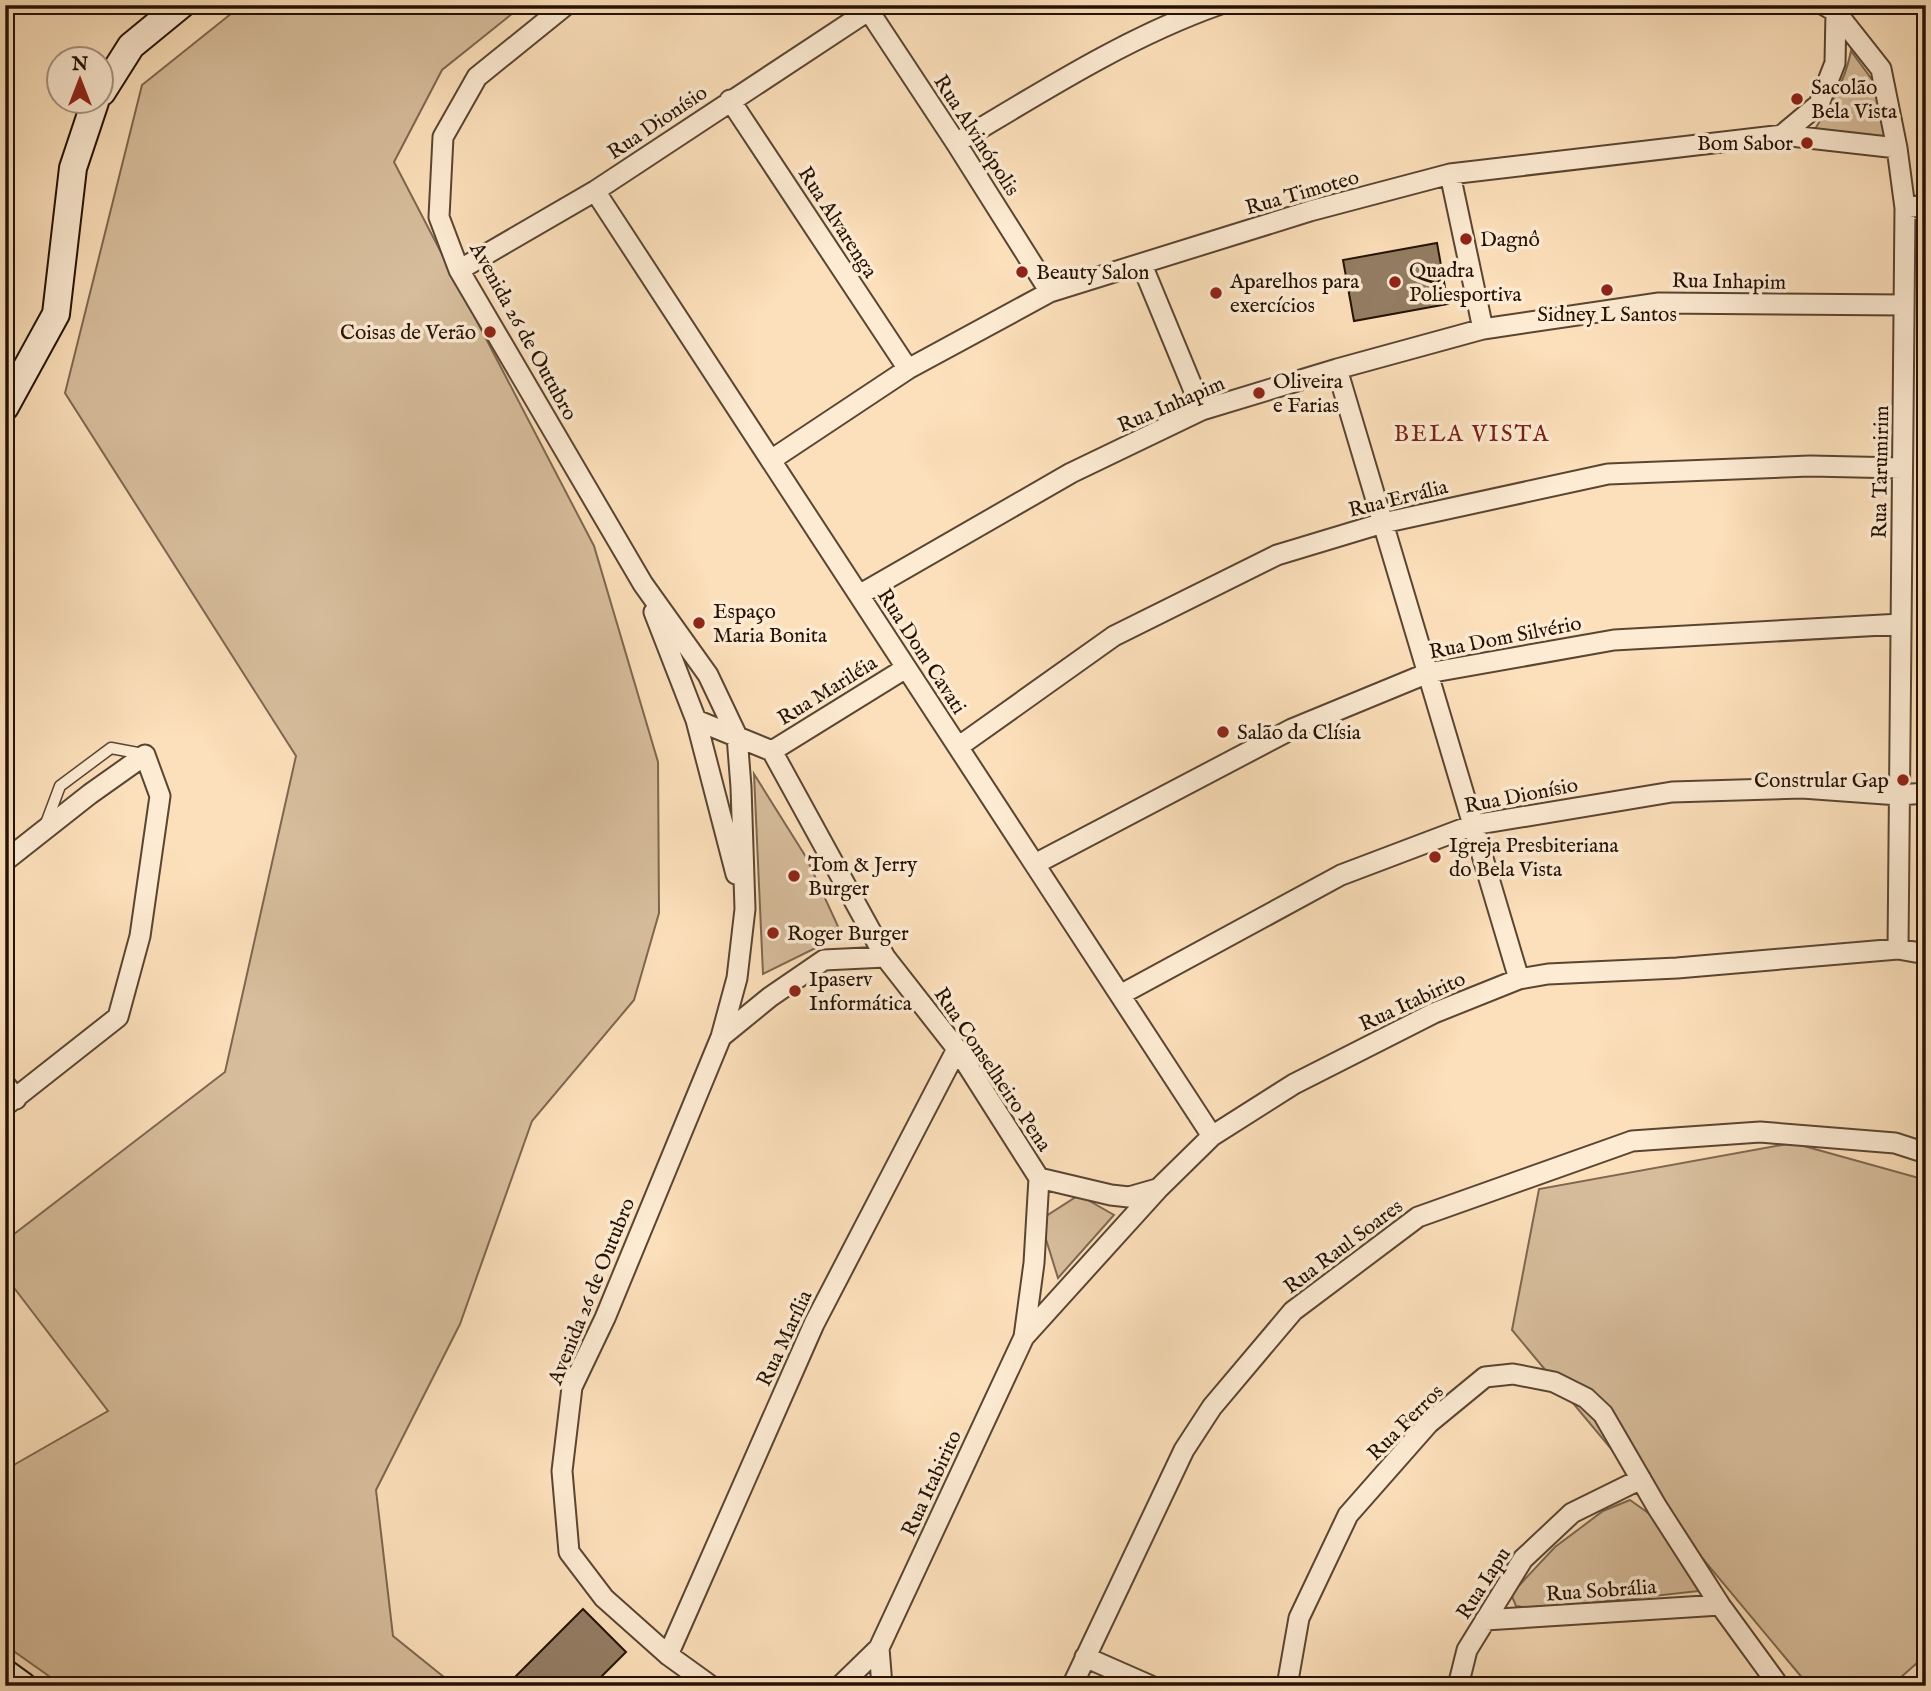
<svg xmlns="http://www.w3.org/2000/svg" width="1931" height="1691" font-family="'IM FELL English',serif">
<rect width="100%" height="100%" fill="#fce0bb"/>
<filter id="stains"><feTurbulence type="fractalNoise" baseFrequency=".00286" numOctaves="4"/><feColorMatrix values="0 0 0 0 .2 0 0 0 0 .09 0 0 0 0 .02 0 0 0 .5 -.17"/></filter>
<radialGradient id="worn" r=".72"><stop offset=".6" stop-color="#630" stop-opacity="0"/><stop offset="1" stop-color="#630" stop-opacity=".3"/></radialGradient>
<path fill="#d7bd9c" stroke="#7e6750" stroke-width="2" d="M242,5H523L442,70L394,162L594,546L658,762L659,913L634,1000L532,1121L460,1324L376,1490L393,1636L455,1686H63L5,1645V1470L108,1411L5,1276V1241L225,1072L296,756L65,393L142,85Z
M1851,51L1876,85L1891,137L1813,132C1830,106 1845,82 1851,51Z
M754,774L806,857L842,935L763,974Z
M1793,1143L1926,1180V1655L1891,1686H1809L1512,1330L1539,1189Z
M1079,1195L1114,1215L1058,1278L1040,1220Z
M1630,1500L1651,1515L1699,1591L1536,1609L1516,1606L1511,1594L1555,1547L1603,1511Z"/>
<path fill="#947d63" stroke="#241104" stroke-width="2" d="M1437,243L1448,304L1354,321L1343,260Z
M583,1609L626,1652L592,1686H518L512,1680Z"/>
<g fill="none" stroke-linecap="round" stroke-linejoin="round">
<defs>
<path id="service" d="M45,826L60,786L111,748L143,754"/>
<path id="minor" d="M566,5L477,77L443,137L439,217L459,270L643,584L708,675L737,736L741,787L745,909L737,978L721,1037L605,1318L572,1387L562,1471L569,1552L604,1598L668,1655L711,1686
M865,5L956,143L1050,292
M1824,5L1836,12L1881,69L1897,148L1905,208L1898,949
M730,100L908,369
M1782,135L1819,104L1835,63L1836,12
M956,143C1040,93 1125,38 1218,5
M1450,174L1483,329
M595,191L1212,1136
M1905,208L1926,205
M1142,265L1202,410
M459,270L595,191L877,5
M1337,369L1519,979
M771,460L908,369L1050,292L1310,211L1450,174L1782,135L1897,148
M859,595L1071,473L1202,410L1337,369L1483,329L1659,303L1904,305
M654,612L696,720L736,874
M696,720L772,751L885,957L957,1049L1039,1178L1111,1195L1129,1197L1157,1189
M958,747L1114,636L1277,555L1383,523L1608,474L1810,466L1902,468
M772,751L906,668
M5,861L90,794L145,755L160,796L140,936L118,1017L5,1106
M1035,864L1292,729L1428,673L1614,640L1901,624
M1120,995L1341,875L1473,825L1672,792L1802,788L1899,795L1926,793
M721,1037L770,997L824,960L885,957
M5,1084L16,1099
M1024,1337L1034,1263L1039,1178
M1485,1620L1720,1605
M879,1648L882,1686
M668,1655L814,1324L957,1049
M1085,1657L1151,1686
M840,1686L879,1648L1024,1337L1158,1189L1212,1136L1294,1084L1434,1013L1519,979L1548,974L1677,968L1898,949L1926,954
M1072,1686L1184,1450L1212,1407L1293,1311L1418,1217L1632,1141L1760,1132L1895,1143L1926,1153
M1287,1686L1299,1618L1348,1515L1429,1423L1485,1377L1513,1374L1554,1382L1586,1398L1603,1414L1657,1507L1720,1605L1779,1686
M1458,1686L1467,1650L1523,1559L1572,1513L1641,1479"/>
<path id="secondary" d="M102,92L131,46L181,5
M5,407L56,314L73,168L95,102
M5,1673L23,1686"/>
</defs>
<use href="#service" stroke="#5a4532" stroke-width="13"/>
<use href="#minor" stroke="#5a4532" stroke-width="23"/>
<use href="#secondary" stroke="#241104" stroke-width="30"/>
<use href="#service" stroke="#fdebd3" stroke-width="10"/>
<use href="#minor" stroke="#fdebd3" stroke-width="19"/>
<use href="#secondary" stroke="#fdebd3" stroke-width="26"/>
</g>
<g fill="#8f2418" stroke="#fdebd3" stroke-width="2.5">
<circle cx="1797" cy="99" r="7"/>
<circle cx="1807" cy="143" r="7"/>
<circle cx="1466" cy="239" r="7"/>
<circle cx="1022" cy="272" r="7"/>
<circle cx="1395" cy="282" r="7"/>
<circle cx="1607" cy="290" r="7"/>
<circle cx="1216" cy="293" r="7"/>
<circle cx="490" cy="332" r="7"/>
<circle cx="1259" cy="393" r="7"/>
<circle cx="699" cy="623" r="7"/>
<circle cx="1223" cy="732" r="7"/>
<circle cx="1903" cy="780" r="7"/>
<circle cx="1435" cy="857" r="7"/>
<circle cx="794" cy="876" r="7"/>
<circle cx="773" cy="933" r="7"/>
<circle cx="795" cy="991" r="7"/>
</g>
<g text-anchor="middle" stroke-width="7" stroke-linejoin="round" paint-order="stroke">
<g font-size="21" fill="#241104" stroke="#fdebd3" text-anchor="start">
<text x="1811" y="94">Sacolão<tspan x="1811" dy="24">Bela Vista</tspan></text>
<text x="1793" y="150" text-anchor="end">Bom Sabor</text>
<text x="1480" y="246">Dagnô</text>
<text x="1409" y="277">Quadra<tspan x="1409" dy="24">Poliesportiva</tspan></text>
<text x="1036" y="279">Beauty Salon</text>
<text x="1230" y="288">Aparelhos para<tspan x="1230" dy="24">exercícios</tspan></text>
<text x="1607" y="321" text-anchor="middle">Sidney L Santos</text>
<text x="476" y="339" text-anchor="end">Coisas de Verão</text>
<text x="1273" y="388">Oliveira<tspan x="1273" dy="24">e Farias</tspan></text>
<text x="713" y="618">Espaço<tspan x="713" dy="24">Maria Bonita</tspan></text>
<text x="1237" y="739">Salão da Clísia</text>
<text x="1889" y="787" text-anchor="end">Constrular Gap</text>
<text x="1449" y="852">Igreja Presbiteriana<tspan x="1449" dy="24">do Bela Vista</tspan></text>
<text x="808" y="871">Tom &amp; Jerry<tspan x="808" dy="24">Burger</tspan></text>
<text x="787" y="940">Roger Burger</text>
<text x="809" y="986">Ipaserv<tspan x="809" dy="24">Informática</tspan></text>
</g>
<g font-size="21" fill="#241104" stroke="#fdebd3">
<text transform="translate(657 122) rotate(-34)" y="7">Rua Dionísio</text>
<text transform="translate(977 135) rotate(57)" y="7">Rua Alvinópolis</text>
<text transform="translate(1302 192) rotate(-16)" y="7">Rua Timoteo</text>
<text transform="translate(838 222) rotate(57)" y="7">Rua Alvarenga</text>
<text transform="translate(1729 281) rotate(1)" y="7">Rua Inhapim</text>
<text transform="translate(524 331) rotate(61)" y="7">Avenida 26 de Outubro</text>
<text transform="translate(1171 404) rotate(-23)" y="7">Rua Inhapim</text>
<text transform="translate(1880 472) rotate(-89)" y="7">Rua Tarumirim</text>
<text transform="translate(1398 498) rotate(-14)" y="7">Rua Ervália</text>
<text transform="translate(1505 637) rotate(-11)" y="7">Rua Dom Silvério</text>
<text transform="translate(922 651) rotate(57)" y="7">Rua Dom Cavati</text>
<text transform="translate(827 690) rotate(-32)" y="7">Rua Mariléia</text>
<text transform="translate(1521 795) rotate(-11)" y="7">Rua Dionísio</text>
<text transform="translate(1412 1001) rotate(-25)" y="7">Rua Itabirito</text>
<text transform="translate(993 1069) rotate(56)" y="7">Rua Conselheiro Pena</text>
<text transform="translate(1343 1246) rotate(-37)" y="7">Rua Raul Soares</text>
<text transform="translate(591 1291) rotate(-68)" y="7">Avenida 26 de Outubro</text>
<text transform="translate(784 1338) rotate(-65)" y="7">Rua Marília</text>
<text transform="translate(1405 1422) rotate(-45)" y="7">Rua Ferros</text>
<text transform="translate(931 1483) rotate(-65)" y="7">Rua Itabirito</text>
<text transform="translate(1483 1583) rotate(-57)" y="7">Rua Iapu</text>
<text transform="translate(1601 1590) rotate(-4)" y="7">Rua Sobrália</text>
</g>
<g font-size="23" letter-spacing="2" fill="#7a1f14" stroke="#fdebd3">
<text x="1472" y="441">BELA VISTA</text>
</g>
</g>
<rect width="1931" height="1691" fill="none" stroke="#fce0bb" stroke-width="28"/>
<rect x="7" y="7" width="1917" height="1677" fill="none" stroke="#241104" stroke-width="3.5"/>
<rect x="14" y="14" width="1903" height="1663" fill="none" stroke="#241104" stroke-width="2"/>
<g transform="translate(80 80)"><circle r="33" fill="#fdebd3" stroke="#a69480" stroke-width="2"/>
<path d="M0-5L12 26L0 18L-12 26Z" fill="#8f2418"/>
<text y="-10" font-size="19" font-weight="bold" text-anchor="middle" fill="#241104">N</text>
</g>
<rect width="100%" height="100%" filter="url(#stains)"/>
<rect width="100%" height="100%" fill="url(#worn)"/>
</svg>
